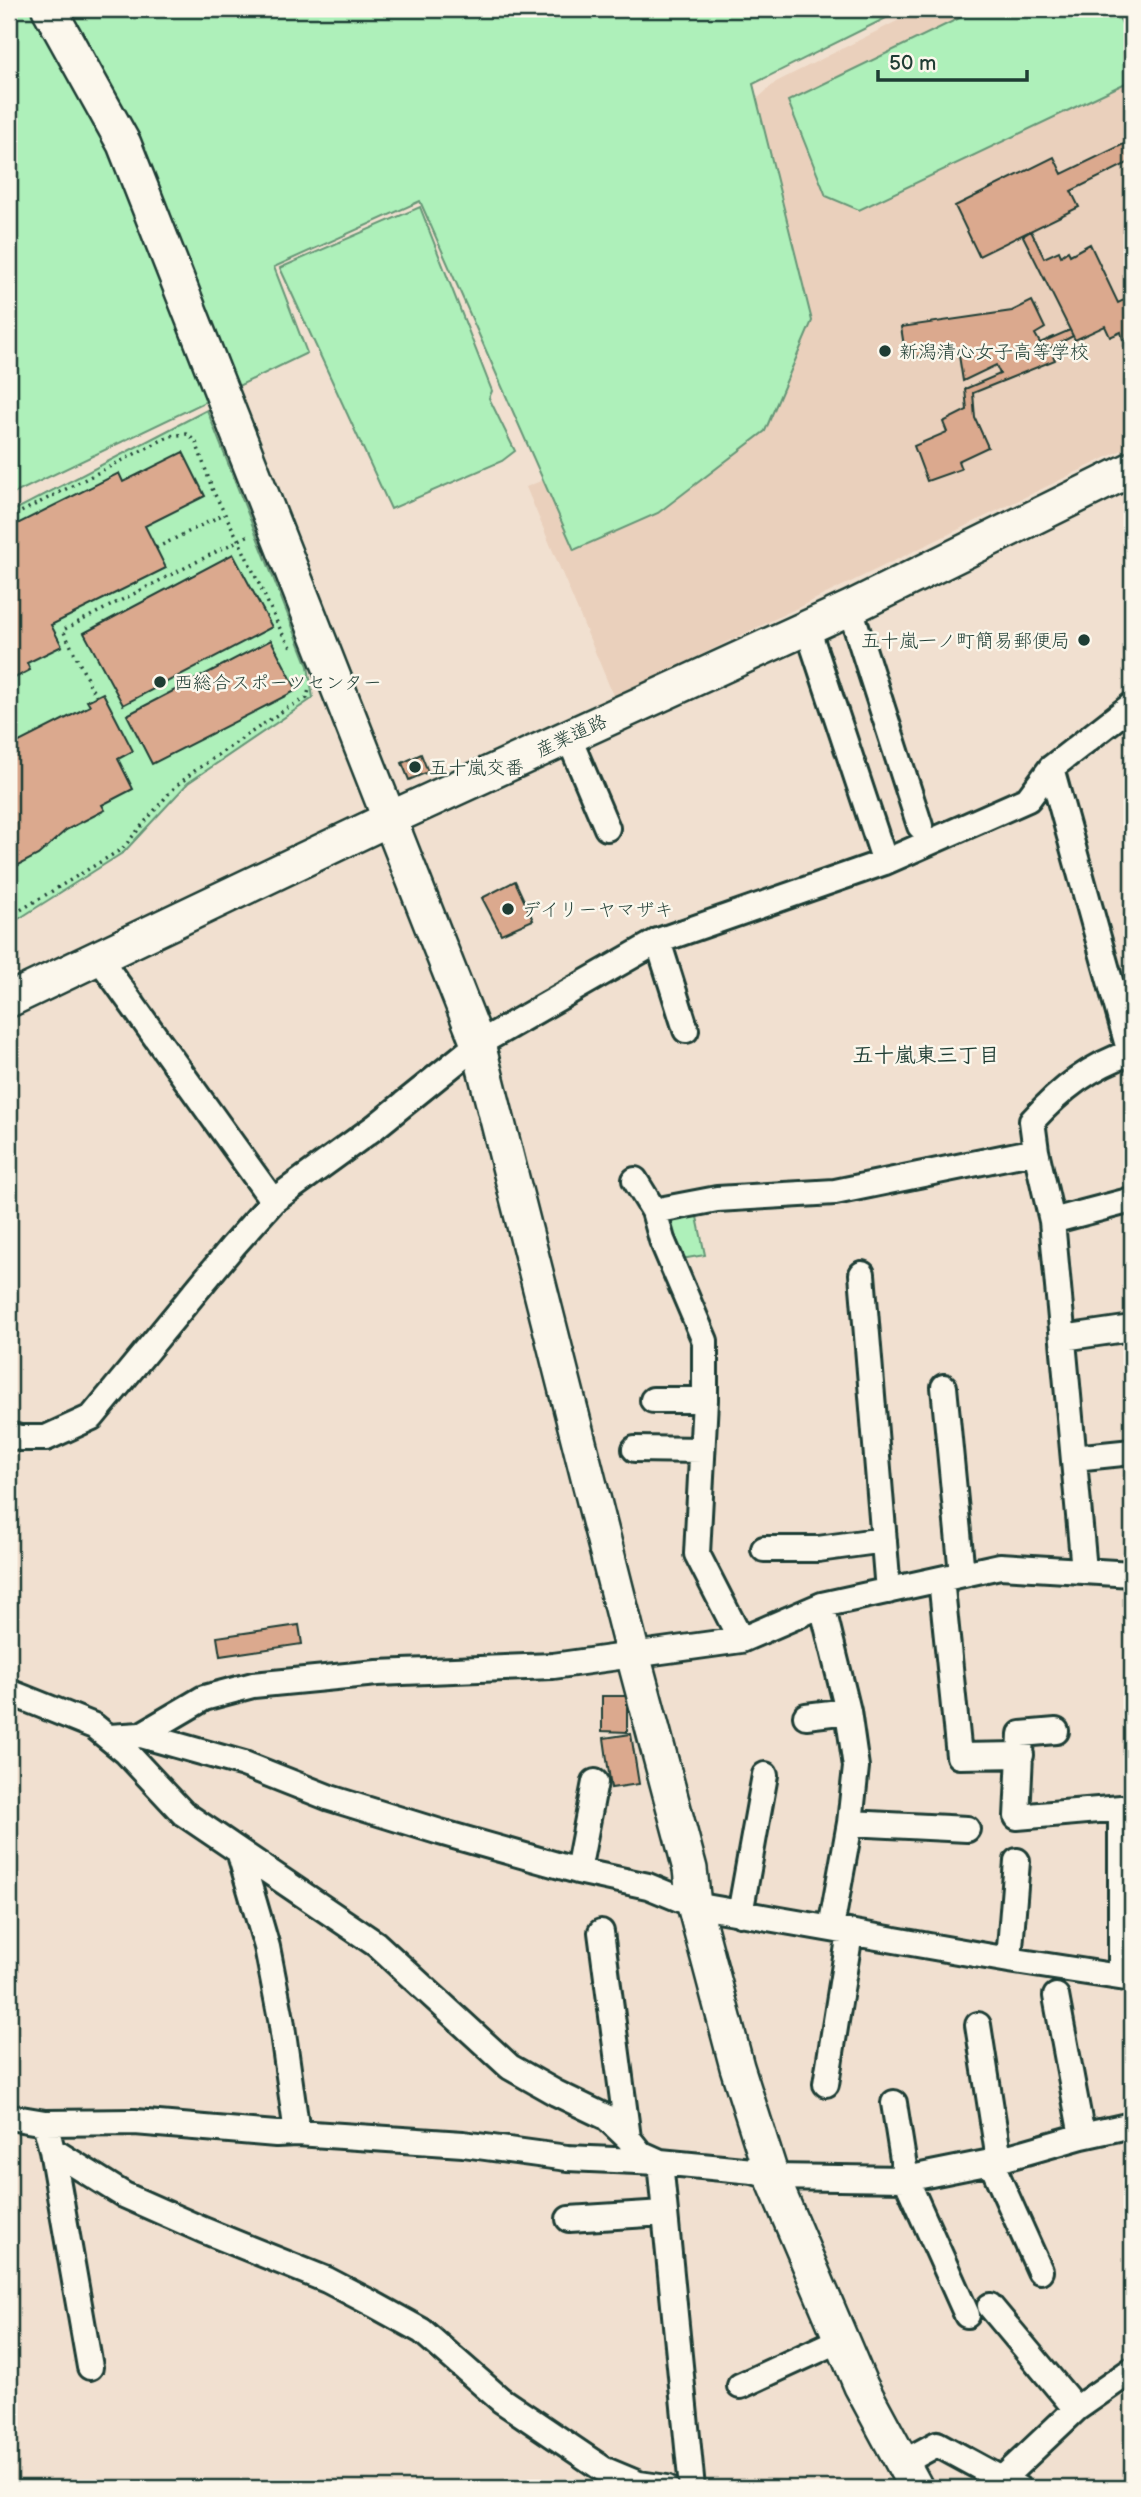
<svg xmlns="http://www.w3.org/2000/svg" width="1141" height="2497" font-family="'Balsamiq Sans','Klee One',sans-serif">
<rect width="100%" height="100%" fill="#f1e0d0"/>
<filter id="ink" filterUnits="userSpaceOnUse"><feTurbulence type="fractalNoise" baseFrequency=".0143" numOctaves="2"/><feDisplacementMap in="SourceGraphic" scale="14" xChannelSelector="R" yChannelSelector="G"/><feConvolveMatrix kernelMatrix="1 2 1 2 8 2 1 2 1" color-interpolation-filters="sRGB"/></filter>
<g filter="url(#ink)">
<path fill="#ead0bc" d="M921,9H1132V445L614,697L526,487L615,451L756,100L776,82Z"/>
<path fill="#aef0ba" stroke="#669677" stroke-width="2" d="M9,9H904L753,84L812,321L765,431L658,513L574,550L420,201L274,267L307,353L9,496Z
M978,9H1115L1132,44V80L859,210L826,196L788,101Z
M420,207L492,391L489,398L515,451L502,461L391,509L280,268Z
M207,410L308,666L313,698L188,783L124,852L9,925V513Z
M696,1212L705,1255L675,1260L665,1217Z"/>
<path fill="#dba98e" stroke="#1f3d34" stroke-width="2" d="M1132,140V161L1071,191L1079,207L979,256L955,206L1054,157L1062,174Z
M1031,231L1044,258L1059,251L1061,256L1068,251L1070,255L1090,244L1118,303L1132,296V336L1123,340L1121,332L1110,337L1105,326L1075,340L1023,236Z
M1032,301L1045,328L1035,334L1040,343L1070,330L1073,336L1050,348L1055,360L973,393L975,418L988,447L958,461L961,469L927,481L914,446L947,432L943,422L967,410L965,389L1000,374L996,365L963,381L958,349L906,359L901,327L1012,311Z
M183,452L205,496L145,526L166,568L51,625L62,646L27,663L30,670L9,681V528L119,473L123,482Z
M233,554L272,627L123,705L84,633Z
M271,640L297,690L152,764L127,715Z
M103,693L133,751L118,759L133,789L102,805L105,810L66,830L38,855L9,870V747L90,706L87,701Z
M421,754L428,772L409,780L402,763Z
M515,881L533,920L501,934L482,898Z
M299,1625L302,1644L220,1656L217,1637Z
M602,1696H627V1732L602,1731Z
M631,1734L639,1784L611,1788L604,1738Z"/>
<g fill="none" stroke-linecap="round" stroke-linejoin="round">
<defs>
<path id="street" d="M850,608L920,826
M807,627L885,862
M568,736L607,828
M1051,768L1130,1053
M658,941L686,1030
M99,958L273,1201
M635,1180L654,1211L662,1240L705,1341V1400L697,1554L741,1640
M654,1211L717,1199L835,1192L1036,1151
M1052,1221L1132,1200
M862,1274L888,1591
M1063,1338L1132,1328
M944,1387L962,1574
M653,1400H705
M9,1435L20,1438H46L92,1417L233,1246L273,1201L375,1127L478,1044L658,941L885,862L1028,799L1051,768L1132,705
M635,1449L702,1450
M1074,1458L1132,1452
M764,1549H818L884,1540
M1084,1570L1052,1221L1036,1151L1032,1121C1061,1089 1090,1066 1132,1052
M941,1579L959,1756L1021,1755
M822,1605L848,1711L856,1767L850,1823L831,1928
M9,1692L94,1726L126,1752L183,1813L376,1944L510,2067L556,2093L606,2117L628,2138L640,2153L660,2162
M806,1716L848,1711
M1056,1731L1021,1734L1017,1817L1121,1808V1977
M141,1735L244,1764L330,1798L440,1832L578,1871L648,1886L694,1905L1009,1960L1132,1979
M109,1737L141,1735L204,1698L253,1685L377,1673L553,1666L741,1640L822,1605L1000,1566L1132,1574
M850,1823L967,1829
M239,1851L267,1947L281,2019L297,2133
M578,1871L595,1782
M740,1914L765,1775
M601,1932L628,2138
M1009,1960L1017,1861
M1056,1996L1082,2136
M978,2025L999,2160
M826,2084L850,1933
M894,2103L906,2179L967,2315
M9,2117L45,2123L135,2122L276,2134L297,2133L463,2144L567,2158L660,2162L753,2171L772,2177L906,2179L991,2162L1082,2136L1132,2125
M45,2123L52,2150L124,2195L203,2230L327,2280L373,2304L422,2331L501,2400L603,2469L639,2484L667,2488
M52,2150L90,2367
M660,2162L692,2488
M991,2162L1040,2271
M569,2219L664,2213
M990,2306L1076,2409
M740,2386L840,2340
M902,2463L937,2444L1018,2488
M1001,2480L1076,2409L1132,2370"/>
<path id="secondary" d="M49,9L124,144L478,1044L633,1655L690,1869L694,1905L737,2067L772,2177L861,2386L916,2488
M9,1000L389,819L850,608L1132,469"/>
</defs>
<use href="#street" stroke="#1f3d34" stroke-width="30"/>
<use href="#secondary" stroke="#1f3d34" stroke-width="38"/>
<path stroke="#1f3d34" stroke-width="3.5" stroke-dasharray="2 5" stroke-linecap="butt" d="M9,518L170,436L187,434L196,442L213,491L238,539L282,633L293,650
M156,548L224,514
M96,697L63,630L249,535
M9,917L122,849L171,791L193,772L287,708L307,698L309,689"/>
<use href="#street" stroke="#fbf7ec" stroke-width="24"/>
<use href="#secondary" stroke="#fbf7ec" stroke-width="33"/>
</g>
</g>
<g fill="#1f3d34" stroke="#fbf7ec" stroke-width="2.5">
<circle cx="885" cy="351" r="7"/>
<circle cx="1084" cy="640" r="7"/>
<circle cx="160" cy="682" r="7"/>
<circle cx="415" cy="767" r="7"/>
<circle cx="508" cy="909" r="7"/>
</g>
<g text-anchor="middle" stroke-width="5" stroke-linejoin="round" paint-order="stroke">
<g font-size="19" fill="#1f3d34" stroke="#fbf7ec" text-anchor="start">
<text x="899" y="358">新潟清心女子高等学校</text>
<text x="1070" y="647" text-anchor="end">五十嵐一ノ町簡易郵便局</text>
<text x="174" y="689">西総合スポーツセンター</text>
<text x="429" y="774">五十嵐交番</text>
<text x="522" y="916">デイリーヤマザキ</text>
</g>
<g font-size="19" fill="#1f3d34" stroke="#fbf7ec">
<text transform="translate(571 735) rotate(-25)" y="7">産業道路</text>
</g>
<g font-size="21" font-weight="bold" fill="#1f3d34" stroke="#fbf7ec">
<text x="926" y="1062">五十嵐東三丁目</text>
</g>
</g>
<rect width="1141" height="2497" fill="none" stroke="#fbf7ec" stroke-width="35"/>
<rect x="18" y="18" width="1106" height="2462" fill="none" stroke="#1f3d34" stroke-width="2.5" filter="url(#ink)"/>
<path d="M878 70v10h149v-10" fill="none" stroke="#1f3d34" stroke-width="3.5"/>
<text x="889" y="70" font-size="21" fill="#1f3d34" stroke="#fbf7ec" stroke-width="5" paint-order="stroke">50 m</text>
</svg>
